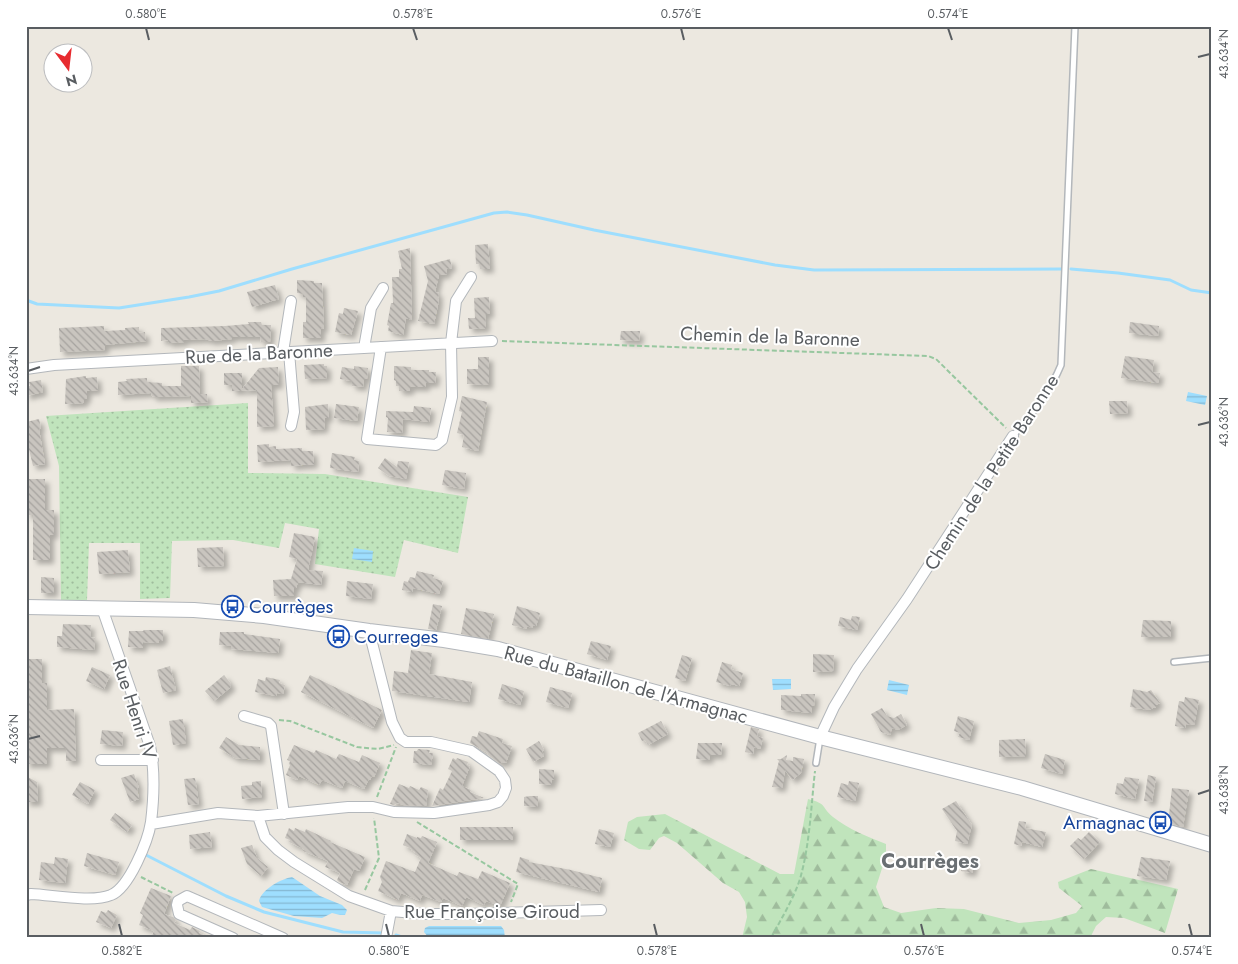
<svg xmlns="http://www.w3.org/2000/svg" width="1238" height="964" font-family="Jost,sans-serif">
<defs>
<pattern id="forest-firs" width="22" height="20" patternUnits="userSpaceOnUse" patternTransform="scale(1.25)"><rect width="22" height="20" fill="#c0e4bc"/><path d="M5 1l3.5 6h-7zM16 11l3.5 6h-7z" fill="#9fbc9c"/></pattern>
<pattern id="park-dots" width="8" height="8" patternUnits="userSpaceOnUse" patternTransform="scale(1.25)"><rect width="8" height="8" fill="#c0e4bc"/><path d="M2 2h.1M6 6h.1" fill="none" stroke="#9fbc9c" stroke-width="1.8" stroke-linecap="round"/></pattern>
<pattern id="water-rules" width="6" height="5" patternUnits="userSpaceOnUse" patternTransform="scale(1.25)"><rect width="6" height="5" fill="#9edefe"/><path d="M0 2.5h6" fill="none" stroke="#84b7d1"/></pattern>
<pattern id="building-back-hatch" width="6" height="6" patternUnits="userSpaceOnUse" patternTransform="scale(1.25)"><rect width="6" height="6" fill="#c9c5bf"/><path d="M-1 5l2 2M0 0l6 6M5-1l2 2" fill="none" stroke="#a6a39f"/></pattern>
<filter id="shadow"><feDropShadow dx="4" dy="4" stdDeviation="2.5" flood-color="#0004"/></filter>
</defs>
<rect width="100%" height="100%" fill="#ece8e0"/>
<path fill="url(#forest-firs)" d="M808,799C828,804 820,806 833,817C848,829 868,837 886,844V856L876,887L884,907L901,913L936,908L964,909L1019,923L1051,920L1076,913L1082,906L1059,888L1058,882L1091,869L1178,889L1165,933L1124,918L1106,917L1096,926L1090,938H742L747,917L745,902L739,892L723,883L677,843L664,836L659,838L650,850L639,849L624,840L628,822L637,817L665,814L780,874H794Z"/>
<path fill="url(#park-dots)" d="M248,403V473L325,474L468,497L458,553L404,540L395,577L315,564L319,529L285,523L279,548L233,540L172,541L170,598L140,599V543H89L87,600H61L59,466L46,416Z"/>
<path fill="url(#water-rules)" d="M1188,392L1207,396L1205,405L1186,401Z
M354,548L373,551L372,562L352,559Z
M772,679H791V689L773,690Z
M889,680L909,685L907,695L887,690Z
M292,877L320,896L342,905L347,910L345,915H340L332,913L322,918L294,916L262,907L259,901C262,889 281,879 292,877Z
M429,926H501L504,930L505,938H429L424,932L425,928Z"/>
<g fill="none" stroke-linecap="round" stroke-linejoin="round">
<path stroke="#9edefe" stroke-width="3" d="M1071,269L1118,273L1170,280L1191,290L1212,293
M26,300L37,304L119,308L189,297L219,291L292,269L494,213L507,212L527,215L594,230L775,265L814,270L1061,269
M146,855L226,896L264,912L343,932L384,933
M396,935L405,938"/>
</g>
<path fill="url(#building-back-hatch)" filter="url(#shadow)" d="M488,244L490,269H480L479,264H476L475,245Z
M410,248L412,320L406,318L403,335L388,331L389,326L387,325L391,303H393L392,277H399V269H402L398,251Z
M450,259L452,268L447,269V274L439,275L435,292L439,293L438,299L439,300L434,324L418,321L428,281L424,266Z
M297,280L314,281V283H322L324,329L321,328V338H303V322H306V297H303V294L297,293Z
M275,285L279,299L252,307L247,292Z
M489,297L490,314H485L486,328L469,329L468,318H475L474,298Z
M344,308L358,311L351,335L335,332L339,313L343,314Z
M248,322H261L262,325H271L270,342H261L260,337H232V339L212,341L205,339L184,340V342L168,343V340L161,341V328L225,326L249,324Z
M1130,322L1159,326L1158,336L1129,333Z
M104,326V331L125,330V328L139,327V333L145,332L146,341L105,345V350L60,352L59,328Z
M621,331H640L639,341L620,340Z
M1125,356L1154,360L1152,372L1160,373L1158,383L1121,378Z
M478,357H489V385L467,384V369H478Z
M324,364V366H327V378L305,379L304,365Z
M181,366H199L200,394H207L208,402L191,403V396L155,397L152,396L151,393L118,395V382L127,381L126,379L147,378V382L162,383V386H181Z
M354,366L368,368L367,379H364L363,387L352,386V381L340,379L342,367L354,369Z
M394,366L411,367V370H429V372H436L435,383H426V387H410V391H399V386H396V381L394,380Z
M278,367L279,385H271L274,426L257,427V390L232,391V385H224V373H242V389L259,368Z
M86,376V378L97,377L98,390L87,391V399H84V403L65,404L66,379Z
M41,380L43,392L26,396V387L30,386L29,382Z
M462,396L487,402L478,451L462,447L464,435L457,433L462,412L459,411Z
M1109,401H1127L1128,413L1110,414Z
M328,404L329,418H325L324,429L306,430L305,407Z
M336,404L359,407L357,421L334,418Z
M414,406L431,408L429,422L403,419L402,433L387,432L388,418L386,417V411L413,412Z
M39,419L41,428L39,429L45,464L33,466L26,437V422Z
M269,444V447L276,446V449L302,448V451H313L314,464L291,466V460L258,462L257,445Z
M332,453L355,457L354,460L359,461L358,472L330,468Z
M385,458L397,467L398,461L409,462L406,479L389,476L378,468Z
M445,470L466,473L464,489L442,485Z
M27,479H45V510H54V535H50V560H33V515H27Z
M294,533L315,537L308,570L323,571L321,585L298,582L296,588H294V596H274L273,580L291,579L297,559L289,557Z
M223,547L224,566L198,567L197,548Z
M128,550L130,572L99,574L97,552Z
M417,571L434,575L433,578L443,581L439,594L413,588L412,592L402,590L404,581L408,582L410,577L415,578Z
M41,577L54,578V593H41Z
M347,581L373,584L371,599L346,596Z
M433,604L442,606L436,630L428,629Z
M517,606L540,613L536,626L533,625L532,628L527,626V629L512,625Z
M466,608L494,614L488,639L461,634Z
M852,616L860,617L857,630L838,626L840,617L851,620Z
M1143,620L1171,621V637H1141Z
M63,624L91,625L90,637L95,638L94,650L57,647V636H62Z
M144,630H163V641H159V643L143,642V648L128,647L129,631H143Z
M220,632H244V634L280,639L278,653L231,649V646L219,645Z
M591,641L611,646L607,660L587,654Z
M411,650L432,653L429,674L472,682L469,702L392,691L394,671L408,673Z
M813,654L834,655L833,671L813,672Z
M682,655L692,658L685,681L675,678Z
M26,659H42V683H47V710L74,709L76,761H66V748H47V764H26Z
M722,662L732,665L731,669L743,673L739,686L731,684L730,686L716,682Z
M170,666L176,690L163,693L157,670Z
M92,667L110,675L104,689L86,681Z
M224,675L231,684V687L214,701L205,691Z
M310,675L382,710L373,728L301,692Z
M266,677L280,680L279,683L285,685L283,694L277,693L276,696L255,692L258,679L265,681Z
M502,684L524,691L520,705L498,699Z
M550,687L572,693L568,708L546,702Z
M1133,689L1147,692L1151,690L1160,703L1156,705V708H1153L1149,710L1130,707Z
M801,694H815L814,706H812L811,713L781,710V695L801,696Z
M1185,697L1199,700L1194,725L1186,724L1185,728L1175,726L1179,701L1184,702Z
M882,708L887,716L894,718L901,714L907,725L898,730L892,728L890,735L881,732L871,714Z
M958,716L974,721L969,740L958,737L960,733L954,731Z
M183,719L186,743L173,745L169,721Z
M661,721L668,734L648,745L645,740L642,741L638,733Z
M751,727L759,729L757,736L763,738L760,749L754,747L753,754L745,752Z
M102,730L123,732L122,746L100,744Z
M479,731L503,739L502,743L512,746L506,763L502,762L500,764L487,754L488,753L470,743L472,736L477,737Z
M226,737L239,745L260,747V760L235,758L219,748Z
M1025,739L1026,756L999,757V740Z
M539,741L544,750L542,751L544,756L533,762L526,749Z
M698,743H722L721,755H710L709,760L696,759Z
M294,745L314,753L316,750L336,759L339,754L359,762L362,755L380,763L374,777L372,776L370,780L369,779L364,789L345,781L342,788L322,780L319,785L299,776L297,780L286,775L290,765L289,764L290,761L287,760Z
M418,749L430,750L429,753H433L431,765L413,763L414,751H417Z
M1045,754L1065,760L1062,774L1041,768Z
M787,755L786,760L793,761V757L804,759L801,773L792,780L785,770L782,788L772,787L779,761L777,759H781Z
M453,758L456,760L457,758L468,762L467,765L470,766L462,786L471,790L470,792L484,798L432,806L440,788L443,790L452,771L448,769Z
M539,769L554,770V780L552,779V785L539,784Z
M134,774L139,788H137L139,799L130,802L121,778Z
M1148,775L1156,777L1152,802L1144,801Z
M26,776L37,782L38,802H26Z
M1125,777L1139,779L1135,799L1115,794L1117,783L1123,784Z
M195,778L199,804L188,805L184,779Z
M261,781L262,797L242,799L241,786L252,785V782Z
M849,781L859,783L855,801L837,797L841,783L848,785Z
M80,782L95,790L88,804L72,795Z
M399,784L409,788L410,786L419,790L421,787L428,790L426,806L403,805L398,803L394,805L390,804Z
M1172,788L1189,790L1183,827L1168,823Z
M530,796H538V807L524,806V797Z
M956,801L972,825L967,844L955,841L957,831L942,809Z
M115,813L132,825L127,832L110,820Z
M1019,821L1026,822L1025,828L1046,832L1042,847L1022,842L1021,846L1014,844Z
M460,827H513V840H460Z
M289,828L294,831L295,828L305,832L306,829L331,841L330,842L365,857L359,871L354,869L347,885L339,882L337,880L340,873L325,867L328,861L303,851L304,849L289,842L290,840L285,838Z
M599,829L614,833L610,847L595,844Z
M210,832L212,847L190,849L189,835Z
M1089,832L1100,842L1084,859L1070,846L1078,838L1081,840Z
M407,834L417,838V837L421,838L422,836L437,842L428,863L457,876L459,872L478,879L482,871L510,883L500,906L486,901L484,905L466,897L462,906L443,898L441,902L422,895L420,901L401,893L398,900L378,891L382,882L380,877L386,861L415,872L421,858L414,854L415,852L411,850L412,849L403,845Z
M252,845L257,858L268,867L261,876L247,864L241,848Z
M87,853L119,862L115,875L84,866Z
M55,857L68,859L65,883L39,880L41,862L54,864Z
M520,857L529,860V862L571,870L602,878L599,892L516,872Z
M1141,857L1170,861L1166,880L1137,876Z
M964,860L975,862L972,873L961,871Z
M151,888L171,896L164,914L173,917L176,920L174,923L190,930L192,927L200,931L199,933L210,938H151L154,931L139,925L143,915L140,913Z
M108,910L117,915L111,928L96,922L101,911L106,913Z"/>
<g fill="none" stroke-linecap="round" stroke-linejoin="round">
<defs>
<path id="lane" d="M1013,436C1032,414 1050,392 1061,365L1075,26
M1174,662L1212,658
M816,763L820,738"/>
<path id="street" d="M381,347L367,439L436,445L442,440L452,397L451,343L456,301L471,277
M364,348L371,308L383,288
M283,352L291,301
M289,352L294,412L291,426
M26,369L54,365L492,341
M244,716L268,723L271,726L284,814
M820,737L834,707L857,669L907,599L1013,436
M101,760H153
M258,816L348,807H373L394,812L434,813L489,805L498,802L503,796L506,788L505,780L499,771L471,751L431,742H406L400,738L392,722L369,631
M151,824L218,813L258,816L265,837L278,850L294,862L349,896L391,911L426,914H467L601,910
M26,895L31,894C53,895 92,903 111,895C129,888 148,841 151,822C154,797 155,770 150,746L102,608
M233,938L179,914L177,905L178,901L187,896L283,938
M386,938L391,911"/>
<path id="secondary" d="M26,607L194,610L264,616L369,631L444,640L498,649L820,737L1022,788L1212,845"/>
</defs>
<use href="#lane" stroke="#b3b7bb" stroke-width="8"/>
<use href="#street" stroke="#b3b7bb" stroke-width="12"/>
<use href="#secondary" stroke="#b2b6bb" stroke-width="16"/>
<path stroke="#97c79f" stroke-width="2" stroke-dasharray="5 2.5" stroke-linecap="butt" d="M502,341L928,356L936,359L1006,428
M279,720L290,721L357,747L378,749L394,745
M377,797L396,747
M417,822L518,884L511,902
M141,877L173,893
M365,890L379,858L374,818
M771,938C781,919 793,900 800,879C810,844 811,806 815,771"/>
<use href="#lane" stroke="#fff" stroke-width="5"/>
<use href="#street" stroke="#fff" stroke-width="10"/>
<use href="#secondary" stroke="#fff" stroke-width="14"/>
</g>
<path fill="none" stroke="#595d61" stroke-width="2" d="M146,28L149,40M413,28L417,40M681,28L684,40M948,28L952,40M1198,57L1210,54M28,371L40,367M1198,425L1210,422M28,739L40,736M1198,794L1210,790M119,924L122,936M386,924L389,936M654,924L657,936M921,924L924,936M1189,924L1192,936"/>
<defs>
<symbol id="bus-ring" viewBox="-11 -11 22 22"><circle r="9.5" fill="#fff" stroke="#1a4fb4" stroke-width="1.5"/><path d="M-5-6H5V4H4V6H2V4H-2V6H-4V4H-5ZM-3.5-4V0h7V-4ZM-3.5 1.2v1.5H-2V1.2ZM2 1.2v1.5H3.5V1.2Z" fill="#1a4fb4"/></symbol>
</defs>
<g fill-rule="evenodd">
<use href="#bus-ring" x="220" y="594" width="25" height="25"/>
<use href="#bus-ring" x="326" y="624" width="25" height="25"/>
<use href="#bus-ring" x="1148" y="810" width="25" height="25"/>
</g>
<g text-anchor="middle" stroke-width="4" stroke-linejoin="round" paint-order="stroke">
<g font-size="19" fill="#595d61" stroke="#fff">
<text transform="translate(770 336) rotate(2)" y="7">Chemin de la Baronne</text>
<text transform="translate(259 353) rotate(-3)" y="7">Rue de la Baronne</text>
<text transform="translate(991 472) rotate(-57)" y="7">Chemin de la Petite Baronne</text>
<text transform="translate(626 684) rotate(15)" y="7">Rue du Bataillon de l'Armagnac</text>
<text transform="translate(135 709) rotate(72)" y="7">Rue Henri IV</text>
<text x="492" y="918">Rue Françoise Giroud</text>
</g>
<g font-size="19" fill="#164399" stroke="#fff" text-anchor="start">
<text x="249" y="613">Courrèges</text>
<text x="354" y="643">Courreges</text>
<text x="1145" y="829" text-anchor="end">Armagnac</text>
</g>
<g font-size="20" font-weight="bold" fill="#6a6f73" stroke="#fff">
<text x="930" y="868">Courrèges</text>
</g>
</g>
<rect width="1238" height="964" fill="none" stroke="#ffffff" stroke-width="55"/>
<g transform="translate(68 68) rotate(165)"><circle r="24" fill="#ffffff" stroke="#bdbec0"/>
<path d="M0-4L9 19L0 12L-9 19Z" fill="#e72b2f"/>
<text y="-8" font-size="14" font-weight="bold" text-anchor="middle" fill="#595d61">N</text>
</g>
<rect x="28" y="28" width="1182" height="908" fill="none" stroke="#595d61" stroke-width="2"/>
<g font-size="12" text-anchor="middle" fill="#595d61">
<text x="146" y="18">0.580°E</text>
<text x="413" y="18">0.578°E</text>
<text x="681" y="18">0.576°E</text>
<text x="948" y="18">0.574°E</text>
<text transform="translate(1224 54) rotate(-90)" y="4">43.634°N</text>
<text transform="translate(14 371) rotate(-90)" y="4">43.634°N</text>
<text transform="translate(1224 422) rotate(-90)" y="4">43.636°N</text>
<text transform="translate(14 739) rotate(-90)" y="4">43.636°N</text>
<text transform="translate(1224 790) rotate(-90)" y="4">43.638°N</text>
<text x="122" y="955">0.582°E</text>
<text x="389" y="955">0.580°E</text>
<text x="657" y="955">0.578°E</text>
<text x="924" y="955">0.576°E</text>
<text x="1192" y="955">0.574°E</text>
</g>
</svg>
